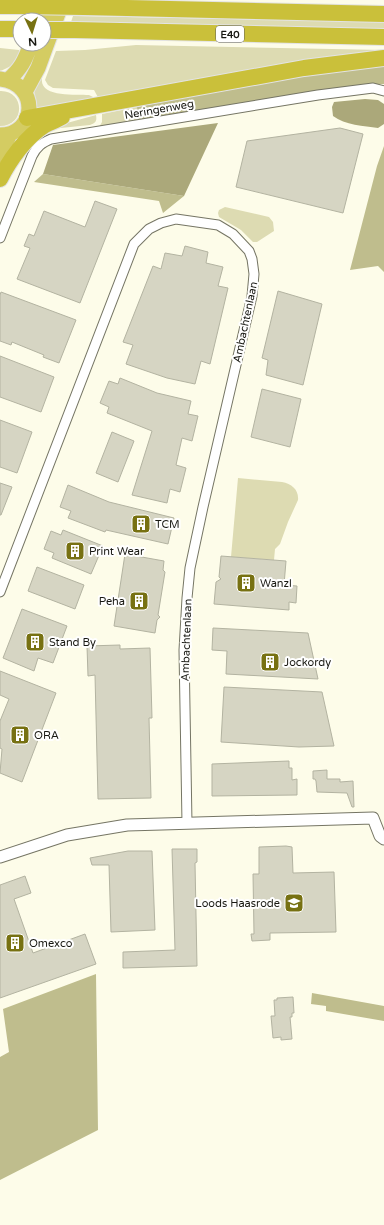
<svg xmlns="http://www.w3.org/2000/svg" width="384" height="1225" font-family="'Varela Round',sans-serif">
<rect width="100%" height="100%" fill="#fdfce9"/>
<path fill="#dddbb2" d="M73,16L384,22V29L71,22Z
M136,45L384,50V55L100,101L94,90L53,88L48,85L45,80L56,51L85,50Z
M0,48L19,50C20,62 9,68 0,71Z
M51,51C48,59 43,69 42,78C39,98 76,94 89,95L93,97L94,102L37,114L34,90Z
M0,91C25,90 26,126 0,126Z
M137,107L138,121L98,129L102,122V114Z
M96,115C97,121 96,123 90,125L51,129L67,123Z
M225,207L269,217L273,222L274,231L257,242H253L241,230L219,217L218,213L219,210Z
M238,478L282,482C292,484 299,490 298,500L288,522L280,544L275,549L274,560L231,557Z"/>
<path fill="#bfbd8d" d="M384,66V84H378L227,106L138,121L137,107L291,77Z
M384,146V272L378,266L350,270L377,166Z
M43,174L184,196L163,213L159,201L34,182Z
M96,974L98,1130L0,1180V1057L9,1052L3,1009Z
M312,993L384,1006V1021L326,1011V1006L311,1004Z"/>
<path fill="#aba87a" d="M365,99L378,100L384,104V124L378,128C364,126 345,125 333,116L332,107L334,102Z
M218,123L184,196L43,174L53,145Z"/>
<path fill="#d6d5c3" stroke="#b3b3a1" d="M340,128L363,134L343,213L236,187L247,141Z
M95,201L117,209L80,303L17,279L30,248L24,246L29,234L34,236L44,211L85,227Z
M185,246L208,252L206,263L223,267L218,286L228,288L210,364L201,361L195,384L167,378L126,364L133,345L123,342L153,266L161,269L165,253L182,256Z
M278,291L322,304L303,385L266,375L268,360L262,358Z
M1,292L76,320L59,363L43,357L44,355L12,342L11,345L0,341V295Z
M0,356L54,377L41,412L0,397Z
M120,378L157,393L191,401L188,414L198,416L192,441L182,438L176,465L186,468L180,492L170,489L167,503L132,495L152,431L107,413L109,407L100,403L109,381L118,384Z
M262,389L301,399L290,447L251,437Z
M0,420L32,432L17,473L0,467Z
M112,432L134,441L118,482L96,473Z
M0,483L12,487L1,515H0Z
M68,485L109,502L174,518L168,544L106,530L105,532L68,518L71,511L60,507Z
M63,530L103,546L91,574L52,558L54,553L44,549L51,531L61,535Z
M125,554L164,561L163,570L165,572L158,615L160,617L157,620L155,633L114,626Z
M221,556L286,561L284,585L297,586L296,603L289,602V610L214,604L216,582L221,579L219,577Z
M37,567L84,585L75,609L28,591Z
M22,609L67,626L53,663L38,658L34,671L3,658Z
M213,628L308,633L318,679L226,674L227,651L212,650Z
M120,645V649L150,648L152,718H149L151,798L98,799L95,675L88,676L87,646Z
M0,671L56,693L22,782L0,773L2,749L0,748V721L9,699L0,695Z
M224,687L322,692L334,746L299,747L221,742Z
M289,761V768H292V780L297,779V795L212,796V764Z
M327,770V779H340V782L353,781L354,807H352L347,793L317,792L316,781L315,779H313V771Z
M286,846L292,847L293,873L334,872L336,932L270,933V940L252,941L251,934H254L253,874H259V847Z
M172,849H197V862L195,863L197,966L123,968V952L175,950Z
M128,851H152L155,930L111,932L109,865H92L90,858Z
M25,876L31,893L14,899L33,953L85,934L96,964L0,998V885Z
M293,997L294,1013H292V1017H290L292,1039L281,1040V1037L273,1038L271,1016H275L274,1000H277V998Z"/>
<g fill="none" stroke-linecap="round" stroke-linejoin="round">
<defs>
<path id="minor" d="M0,238L32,156C37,146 42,143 51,139L318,95L373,88L384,91
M0,592L134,244L149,229L161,223L176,219L218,225L233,234L249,251L252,259L254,274L252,296L203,507L190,568L187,598L184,650L187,823"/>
<path id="tertiary" d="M0,857L67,835L127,825L162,824L373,818L380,836L384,839"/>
<path id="trunk" d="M40,20L48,0
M0,79C41,84 36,135 0,135
M8,80C21,69 25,60 31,44
M25,92L38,68L63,0
M0,155L10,134"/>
<path id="motorway" d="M0,6H20
M84,7L384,14
M0,29H20
M75,30L384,37
M27,118L304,68L384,58
M0,179C10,159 26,137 45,125C51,122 57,120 62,117"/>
</defs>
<use href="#minor" stroke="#757564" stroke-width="11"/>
<use href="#tertiary" stroke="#757564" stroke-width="13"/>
<use href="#trunk" stroke="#e3e3e3" stroke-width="17"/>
<use href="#motorway" stroke="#e3e3e3" stroke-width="18"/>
<use href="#minor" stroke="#fff" stroke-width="9"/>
<use href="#tertiary" stroke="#fff" stroke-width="11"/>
<use href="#trunk" stroke="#d4cc62" stroke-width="15"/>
<use href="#motorway" stroke="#cac03a" stroke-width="16"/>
<defs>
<path id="motorway-bridge" d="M20,6L84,7
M44,30H75"/>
</defs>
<use href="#motorway-bridge" stroke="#e3e3e3" stroke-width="18" stroke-linecap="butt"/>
<use href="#motorway-bridge" stroke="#cac03a" stroke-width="16"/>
</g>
<defs>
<symbol id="building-square" viewBox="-11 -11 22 22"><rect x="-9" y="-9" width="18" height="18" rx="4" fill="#777112" stroke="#fff"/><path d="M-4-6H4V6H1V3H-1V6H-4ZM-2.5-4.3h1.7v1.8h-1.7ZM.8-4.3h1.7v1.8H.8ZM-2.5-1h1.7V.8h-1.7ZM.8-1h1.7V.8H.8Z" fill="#fff"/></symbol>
<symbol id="university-square" viewBox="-11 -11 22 22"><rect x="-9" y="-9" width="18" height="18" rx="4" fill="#777112" stroke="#fff"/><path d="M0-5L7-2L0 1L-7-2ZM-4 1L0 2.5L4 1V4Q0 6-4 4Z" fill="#fff"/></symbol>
</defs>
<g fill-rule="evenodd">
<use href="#building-square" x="130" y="513" width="22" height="22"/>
<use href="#building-square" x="64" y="540" width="22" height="22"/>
<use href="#building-square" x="235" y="572" width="22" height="22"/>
<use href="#building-square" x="128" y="590" width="22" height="22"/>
<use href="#building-square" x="24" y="631" width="22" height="22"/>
<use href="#building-square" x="259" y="651" width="22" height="22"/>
<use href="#building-square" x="9" y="724" width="22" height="22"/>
<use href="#university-square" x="283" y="892" width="22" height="22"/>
<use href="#building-square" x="4" y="932" width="22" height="22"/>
</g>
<g text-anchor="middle" stroke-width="4" stroke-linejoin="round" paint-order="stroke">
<rect fill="#fff" stroke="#5d5d59" stroke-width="1" x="216" y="26" width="28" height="16" rx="3"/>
<g font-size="10" font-weight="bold" fill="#181812">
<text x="230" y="38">E40</text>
</g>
<g font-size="11" fill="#181812" stroke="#fff">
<text transform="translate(159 109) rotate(-10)" y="4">Neringenweg</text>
<text transform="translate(245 322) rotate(-78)" y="4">Ambachtenlaan</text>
<text transform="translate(186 640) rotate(-88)" y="4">Ambachtenlaan</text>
</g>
<g font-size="11" fill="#181812" stroke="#fff" text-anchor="start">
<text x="155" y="528">TCM</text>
<text x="89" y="555">Print Wear</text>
<text x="260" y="587">Wanzl</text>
<text x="125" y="605" text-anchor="end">Peha</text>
<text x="49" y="646">Stand By</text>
<text x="284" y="666">Jockordy</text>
<text x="34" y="739">ORA</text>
<text x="280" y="907" text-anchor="end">Loods Haasrode</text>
<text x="29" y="947">Omexco</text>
</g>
</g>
<g transform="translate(32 32) rotate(176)"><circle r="19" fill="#ffffff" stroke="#a3a3a0"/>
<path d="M0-3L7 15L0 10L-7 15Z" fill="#777112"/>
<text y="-6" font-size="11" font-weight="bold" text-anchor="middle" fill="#181812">N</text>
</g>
</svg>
